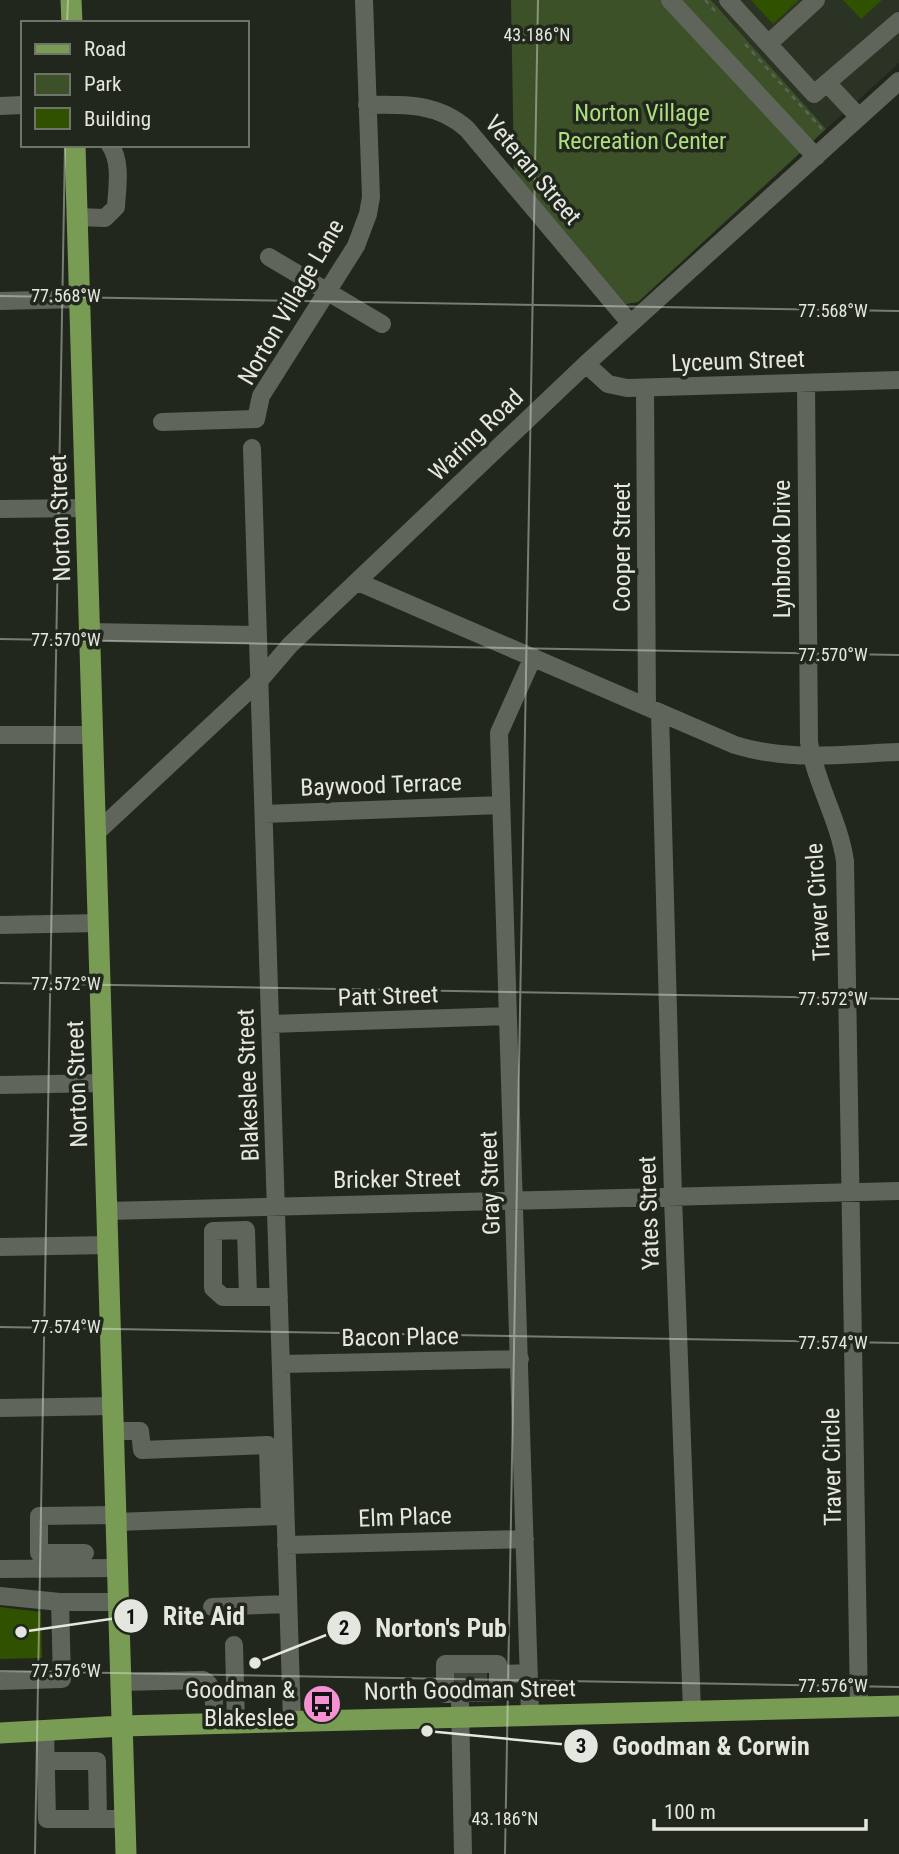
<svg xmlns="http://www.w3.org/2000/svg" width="899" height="1854" font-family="'Roboto Condensed',sans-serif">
<rect width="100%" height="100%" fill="#21271d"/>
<path fill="#2b3324" d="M711,0H899V63L826,129Z"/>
<path fill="#3c5128" d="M511,0H711L826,129L638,302L626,304L514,172Z"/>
<path fill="#305100" d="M751,0H799L773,24Z
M843,0H882L861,19Z
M0,1607L41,1612L42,1658L0,1659Z"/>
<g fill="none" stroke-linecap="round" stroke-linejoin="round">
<path stroke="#3e443a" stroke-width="18" stroke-dasharray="18 9" stroke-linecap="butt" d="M478,1671V1686
M463,1672V1687"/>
<path stroke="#5e635a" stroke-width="2.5" stroke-dasharray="5 5" stroke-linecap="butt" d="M705,0L717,13
M745,44L822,129"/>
<path stroke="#5f655a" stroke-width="18" d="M670,0L816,157
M728,0L814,94L899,21
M768,44L816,0
M827,83L859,117
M367,105C404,104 438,103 467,129L630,323
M0,106L23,105
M77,217L105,218L116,207C117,188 122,162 110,145
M269,257L382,324
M0,301L80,299
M586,364L608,384L627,388L899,380
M806,383L809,742C816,784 839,820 845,861L859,1707
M645,388L647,707
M162,422L256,419L261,396L356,246L368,214L371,197L364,0
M252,448L292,1721
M0,509L86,508
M358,582L735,745C790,762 843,754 899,752
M90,632L258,635
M660,713L673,1197L692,1711
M0,735H93
M264,814L501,805
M96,833L260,680L290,645L586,364L899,81
M0,925L98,923
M270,1024L508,1016
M0,1085L103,1083
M107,1211L899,1191
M0,1247L108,1245
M248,1297L246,1230L213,1231V1288L223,1297H279
M281,1364L520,1359
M0,1408L113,1406
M113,1431H140L142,1450L268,1445L270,1516
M116,1522L280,1516
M286,1545L525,1539
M85,1553H39V1516L116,1515
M0,1569L117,1568
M0,1596L60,1602
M212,1607L288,1604
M234,1645L236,1722
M498,1674V1692L445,1694V1664H498V1674L529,1673
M0,1681L62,1679L60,1602H118
M121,1682L203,1680C218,1687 213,1708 214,1723
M460,1704L463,1854
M530,1714L499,733L533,657
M45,1730L47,1819H125
M46,1761H97L98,1819"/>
<path stroke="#799c54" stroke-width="21" d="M71,0L72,23
M75,145L126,1854
M0,1733L122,1726L899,1706"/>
</g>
<path fill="none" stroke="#e3e7e0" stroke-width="2" stroke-opacity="0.45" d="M67,23L68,0M0,296L899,311M0,639L899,655M0,983L899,999M0,1327L899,1343M0,1671L899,1687M35,1854L65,145M505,1854L538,0"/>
<defs>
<symbol id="bus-disc" viewBox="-11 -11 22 22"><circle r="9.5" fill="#f591d3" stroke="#21271d"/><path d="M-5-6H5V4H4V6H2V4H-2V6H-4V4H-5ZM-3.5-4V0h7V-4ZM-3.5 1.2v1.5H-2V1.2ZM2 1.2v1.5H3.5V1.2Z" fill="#111"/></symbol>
</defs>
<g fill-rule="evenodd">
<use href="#bus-disc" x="300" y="1682" width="44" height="44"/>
</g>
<g text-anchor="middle" stroke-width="7" stroke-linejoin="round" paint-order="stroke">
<g font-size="24" fill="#addf7d" stroke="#21271d">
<text x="642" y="121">Norton Village<tspan x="642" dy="28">Recreation Center</tspan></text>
</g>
<g font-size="24" fill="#e3e7e0" stroke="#21271d">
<text transform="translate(533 170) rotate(50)" y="8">Veteran Street</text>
<text transform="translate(291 302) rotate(-60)" y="8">Norton Village Lane</text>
<text transform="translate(738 361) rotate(-2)" y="8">Lyceum Street</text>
<text transform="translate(476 435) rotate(-44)" y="8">Waring Road</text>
<text transform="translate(60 518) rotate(-92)" y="8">Norton Street</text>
<text transform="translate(622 547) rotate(-90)" y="8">Cooper Street</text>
<text transform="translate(782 549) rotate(-90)" y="8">Lynbrook Drive</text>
<text transform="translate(381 785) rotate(-2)" y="8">Baywood Terrace</text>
<text transform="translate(818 902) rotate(-94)" y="8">Traver Circle</text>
<text transform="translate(388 996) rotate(-2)" y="8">Patt Street</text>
<text transform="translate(77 1084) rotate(-92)" y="8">Norton Street</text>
<text transform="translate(248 1085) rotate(-92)" y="8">Blakeslee Street</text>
<text transform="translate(397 1179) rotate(-1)" y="8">Bricker Street</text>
<text transform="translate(490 1183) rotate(-92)" y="8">Gray Street</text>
<text transform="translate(649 1213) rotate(-92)" y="8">Yates Street</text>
<text transform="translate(400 1337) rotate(-1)" y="8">Bacon Place</text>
<text transform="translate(832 1467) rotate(-91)" y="8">Traver Circle</text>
<text transform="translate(405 1517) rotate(-2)" y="8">Elm Place</text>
<text transform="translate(470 1690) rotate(-1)" y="8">North Goodman Street</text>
</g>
<g font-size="24" fill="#e3e7e0" stroke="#21271d" text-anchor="end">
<text x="295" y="1698">Goodman &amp;<tspan x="295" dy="28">Blakeslee</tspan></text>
</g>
</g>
<g font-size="18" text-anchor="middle" fill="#e3e7e0" stroke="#21271d" stroke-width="7" stroke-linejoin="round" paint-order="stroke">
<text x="537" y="41">43.186°N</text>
<text x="66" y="302">77.568°W</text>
<text x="833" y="317">77.568°W</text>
<text x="66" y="646">77.570°W</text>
<text x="833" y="661">77.570°W</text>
<text x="66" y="990">77.572°W</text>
<text x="833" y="1005">77.572°W</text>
<text x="66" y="1333">77.574°W</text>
<text x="833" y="1349">77.574°W</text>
<text x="66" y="1677">77.576°W</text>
<text x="833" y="1692">77.576°W</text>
<text x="505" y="1825">43.186°N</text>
</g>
<path fill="none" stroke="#e3e7e0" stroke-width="2.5" d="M21 1632L131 1616M255 1663L344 1628M427 1731L581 1746"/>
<g fill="#e3e7e0" stroke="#21271d" stroke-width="2.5">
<circle cx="21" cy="1632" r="7"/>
<circle cx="255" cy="1663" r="7"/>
<circle cx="427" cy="1731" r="7"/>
<circle cx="131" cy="1616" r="18"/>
<circle cx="344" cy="1628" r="18"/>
<circle cx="581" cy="1746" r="18"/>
</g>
<g font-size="21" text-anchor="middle" font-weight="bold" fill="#111">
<text x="131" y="1624">1</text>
<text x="344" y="1635">2</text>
<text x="581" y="1753">3</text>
</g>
<g font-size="26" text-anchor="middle" font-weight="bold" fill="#e3e7e0" stroke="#21271d" stroke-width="7" stroke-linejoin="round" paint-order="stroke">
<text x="204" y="1625">Rite Aid</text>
<text x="441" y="1637">Norton's Pub</text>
<text x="711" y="1755">Goodman &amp; Corwin</text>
</g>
<rect x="21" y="21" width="228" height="126" fill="#21271d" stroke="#6f746b" stroke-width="2"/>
<rect x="35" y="44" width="35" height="10" fill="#799c54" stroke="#6f746b" stroke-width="2"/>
<text x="84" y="56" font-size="21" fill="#e3e7e0">Road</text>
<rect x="35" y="74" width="35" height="21" fill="#3c5128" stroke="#6f746b" stroke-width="2"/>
<text x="84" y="91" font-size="21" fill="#e3e7e0">Park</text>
<rect x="35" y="108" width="35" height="21" fill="#305100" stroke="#6f746b" stroke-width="2"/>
<text x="84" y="126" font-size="21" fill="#e3e7e0">Building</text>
<path d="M654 1819v10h212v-10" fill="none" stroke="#e3e7e0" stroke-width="3.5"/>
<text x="664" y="1819" font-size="21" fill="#e3e7e0" stroke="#21271d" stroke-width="5" paint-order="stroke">100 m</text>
</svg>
